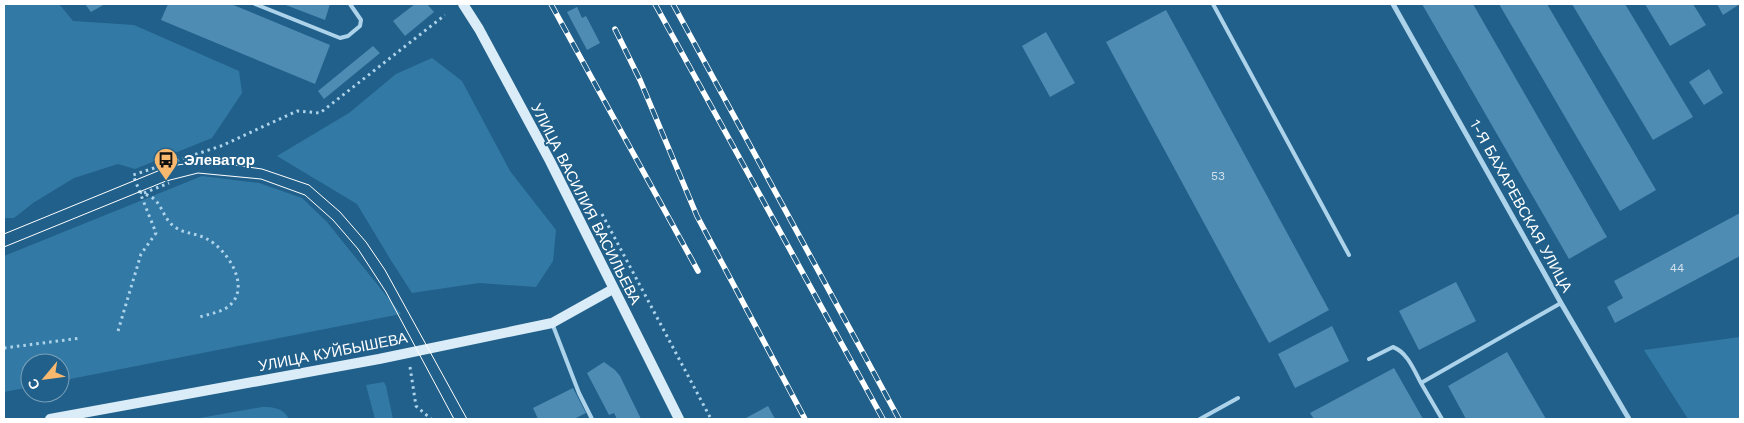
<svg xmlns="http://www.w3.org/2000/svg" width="1744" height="423" font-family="'Work Sans',sans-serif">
<rect width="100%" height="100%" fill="#21608a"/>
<path fill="#327aa5" d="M4,4H59L73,21L134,25L239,71L242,93L212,138L135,169L118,164L74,178L33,203L14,218H4Z
M432,58L462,81L510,171L556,230L553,261L536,287L479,283L412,293L392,262L357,204L277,156L349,113L396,74Z
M202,176L259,183L302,198L327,222L401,314L60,381V363H30V387L4,392V256Z
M1740,337V419H1688L1644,350Z
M384,382L386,386L393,419H375L366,385Z
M262,407C274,407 283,408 289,419H194Z"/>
<path fill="#4e8cb3" d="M85,4H105L91,12Z
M168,4H231L330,45L315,84L161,20Z
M283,4H330L325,20Z
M415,4H427L434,12L405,36L393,21Z
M1422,4H1473L1607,237L1569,259Z
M1499,4H1547L1656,190L1620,211Z
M1572,4H1625L1693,117L1653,140Z
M1645,4H1693L1706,25L1670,46Z
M1717,4H1740L1723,15Z
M577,7L582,18L586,16L600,43L587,50L567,12Z
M1166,10L1329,310L1269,343L1106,42Z
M1046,32L1075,83L1050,97L1022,46Z
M373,46L380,53L324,99L318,91Z
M1709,69L1723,93L1704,105L1689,82Z
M1740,213V256L1615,323L1607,307L1623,298L1614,281Z
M1456,282L1476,321L1419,350L1399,311Z
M1332,326L1349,361L1295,388L1278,354Z
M1507,352L1546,419H1466L1448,386Z
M604,362L615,370L620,376L641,419H617L614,413L609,415L587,373Z
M1394,368L1423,419H1314L1310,413Z
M573,388L586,413L574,419H538L533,408Z
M768,406L775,419H744Z"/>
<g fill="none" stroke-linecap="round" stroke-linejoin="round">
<path stroke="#add3eb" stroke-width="3" stroke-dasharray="2.5 4" stroke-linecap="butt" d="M140,192C144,194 151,196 154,199C163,207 164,220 175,227C184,234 197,233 207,239C227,249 252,287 229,306C222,312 209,314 200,317
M144,193L169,183
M602,214L711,419
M118,331L141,254L156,233L133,175L221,146L297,111L320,113L445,15
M4,348L81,338
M410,367L416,406L431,419"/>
<path stroke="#add3eb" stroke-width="4" d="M255,4L340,38L348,36L360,26L361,20L350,4
M1213,4L1349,255
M552,323L579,393L592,419
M1369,359L1393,347C1407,352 1414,370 1421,383
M1200,419L1238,398
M1442,419L1421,383L1561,303"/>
<path stroke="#add3eb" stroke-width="5" d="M1393,4L1561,303L1629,419"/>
<path stroke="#d9ecf8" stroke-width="10" d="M463,4L479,29L550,161L679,419
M50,419L379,359L552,323L613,289"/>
<path stroke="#fff" stroke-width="1" d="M4,234L170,166L206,161L262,169L309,185L340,212L366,242L385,270L467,419
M4,247L166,181L198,173L261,179L305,195L333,220L358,249L386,292L454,419"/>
<defs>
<path id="rail" d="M551,4L698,271
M655,4L883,419
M673,4L899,419
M615,29L640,80L697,216L805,419"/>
</defs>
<use href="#rail" stroke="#fff" stroke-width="5.5"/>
<use href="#rail" stroke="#21608a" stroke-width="4" stroke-dasharray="11" stroke-linecap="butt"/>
</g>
<defs>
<symbol id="bus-pin" viewBox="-11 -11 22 30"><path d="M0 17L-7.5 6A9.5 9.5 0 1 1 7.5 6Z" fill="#f8b96e" stroke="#21608a"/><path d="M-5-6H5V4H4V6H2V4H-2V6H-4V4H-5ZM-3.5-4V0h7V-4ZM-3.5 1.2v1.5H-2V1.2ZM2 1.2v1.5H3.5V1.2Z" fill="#111"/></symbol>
</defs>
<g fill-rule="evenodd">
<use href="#bus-pin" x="152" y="146" width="28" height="38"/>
</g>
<g text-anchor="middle" stroke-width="4" stroke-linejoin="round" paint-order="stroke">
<g font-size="12" fill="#d3e2ec">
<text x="1218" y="180">53</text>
<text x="1677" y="272">44</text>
</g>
<g font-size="15" font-weight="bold" fill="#fff" stroke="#21608a" text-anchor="start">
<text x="184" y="165">Элеватор</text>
</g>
<g font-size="15" fill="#fff" stroke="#21608a">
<text transform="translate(586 204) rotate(63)" y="5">УЛИЦА ВАСИЛИЯ ВАСИЛЬЕВА</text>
<text transform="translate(1521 206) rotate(61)" y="5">1-Я БАХАРЕВСКАЯ УЛИЦА</text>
<text transform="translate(333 352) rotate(-11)" y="5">УЛИЦА КУЙБЫШЕВА</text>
</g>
</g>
<rect width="1744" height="423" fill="none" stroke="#ffffff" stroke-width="10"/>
<g transform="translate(45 378) rotate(241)"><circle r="24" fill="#21608a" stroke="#7aa0b9"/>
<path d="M0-4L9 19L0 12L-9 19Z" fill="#f8b96e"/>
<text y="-8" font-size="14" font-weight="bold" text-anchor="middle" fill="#ffffff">С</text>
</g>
</svg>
